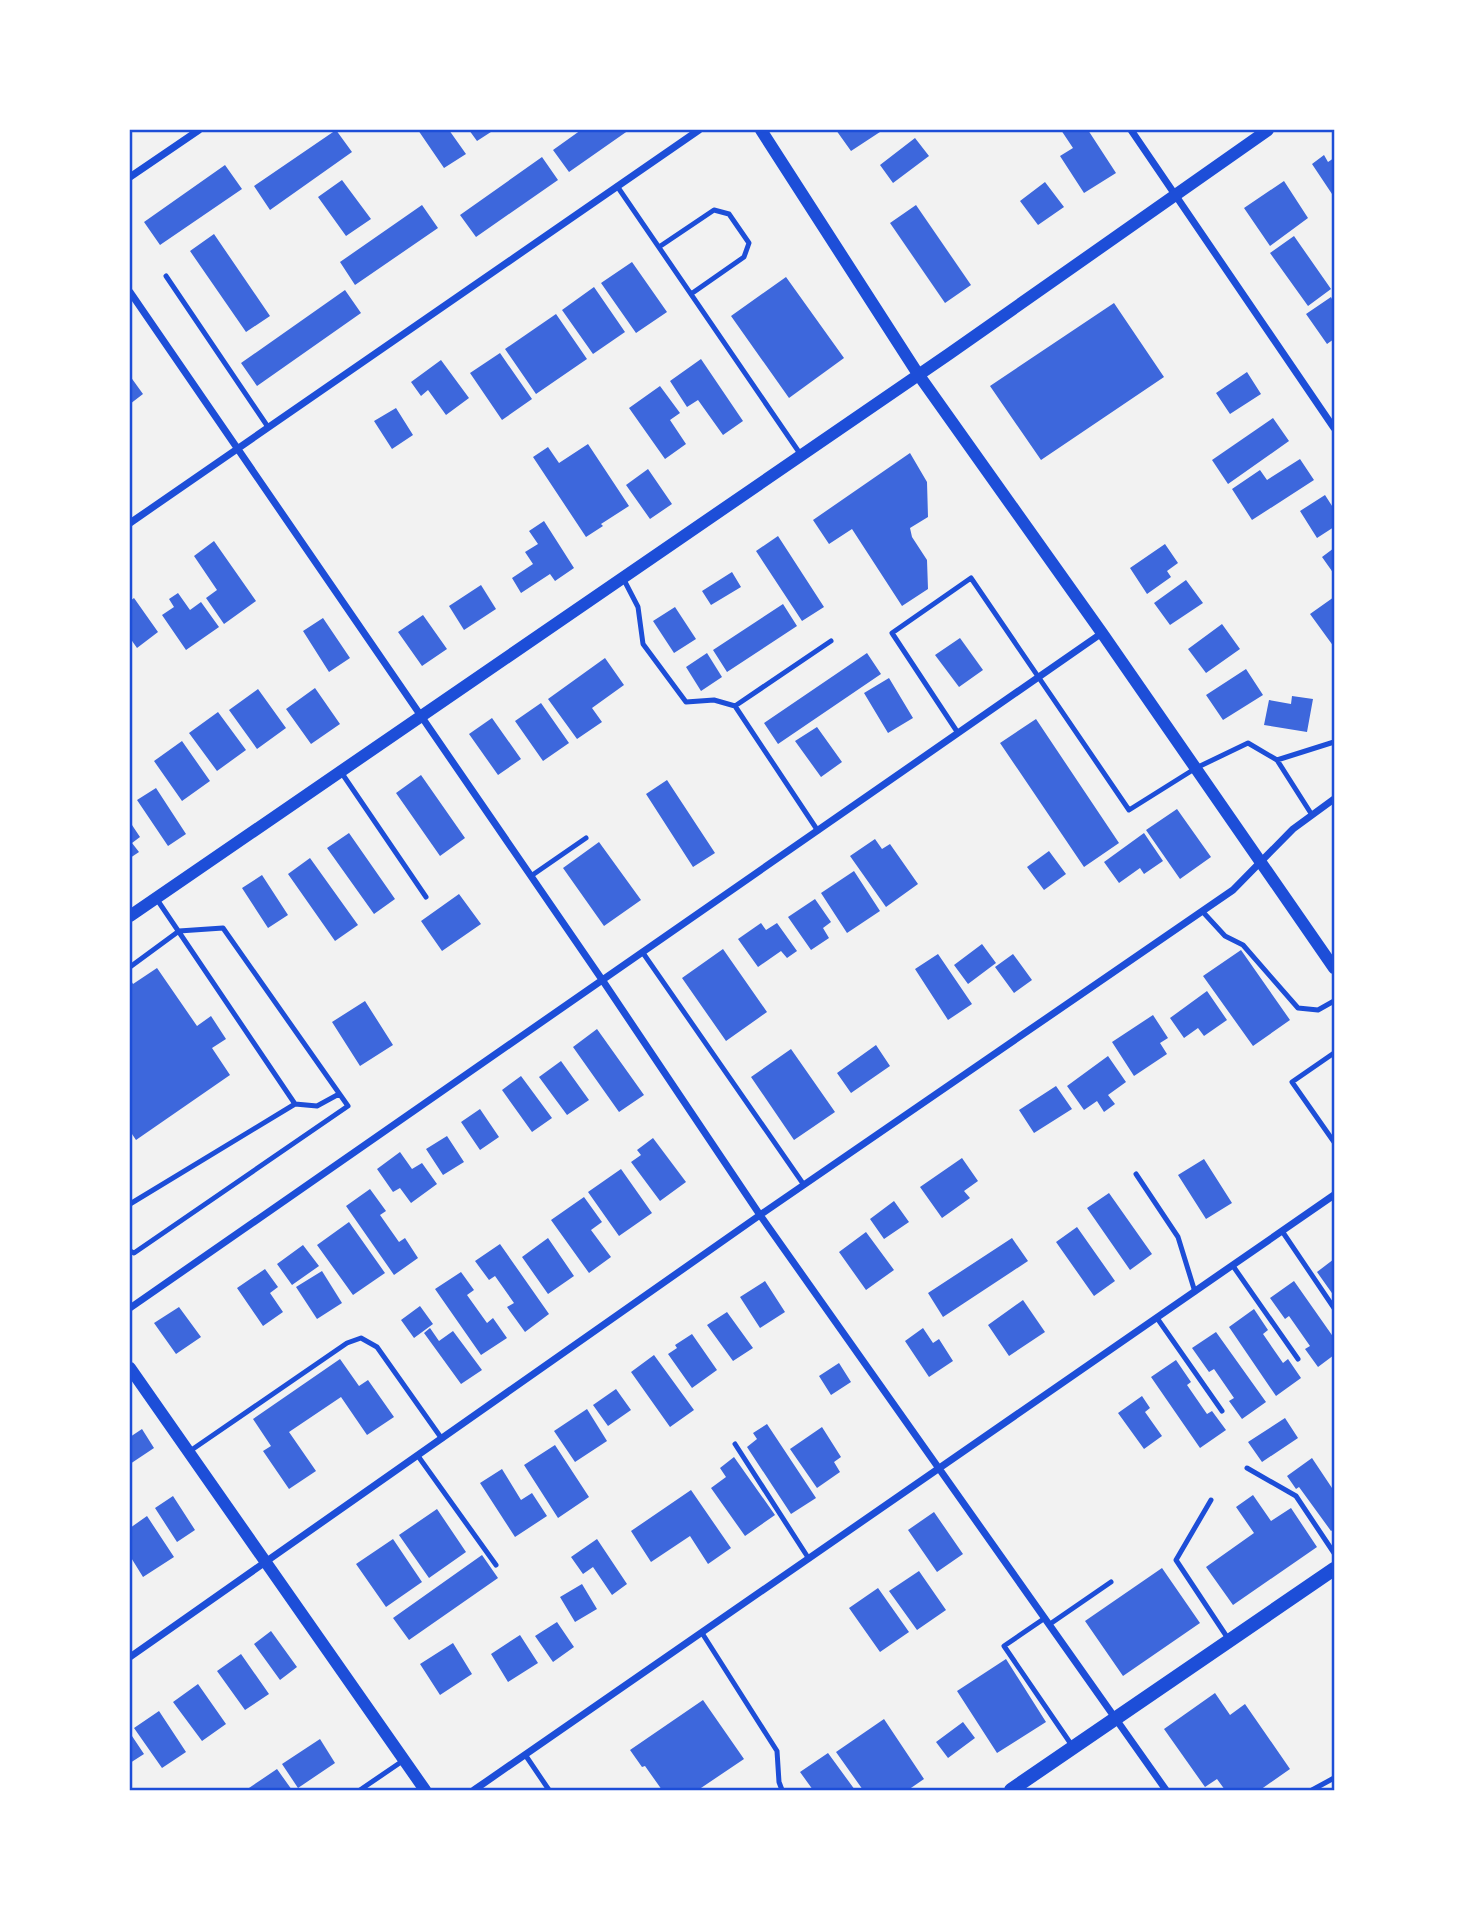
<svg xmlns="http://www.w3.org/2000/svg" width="1464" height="1920" font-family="Poppins,sans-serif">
<rect width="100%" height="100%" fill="#f2f2f2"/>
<path fill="#3d67dc" d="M336,130L352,152L270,210L254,186Z
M418,130H449L466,154L444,168Z
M469,130H494L477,141Z
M581,130H629L569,172L553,150Z
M836,130H883L851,151Z
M1061,130H1088L1116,173L1084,193L1060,156L1073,148Z
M915,138L929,156L893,183L880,165Z
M1324,155L1328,162L1334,158V197L1312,164Z
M542,157L558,180L476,237L460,215Z
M225,165L242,189L160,245L144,222Z
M342,180L371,219L346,236L318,197Z
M1284,181L1308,218L1270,246L1244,208Z
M1045,182L1064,207L1038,225L1020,201Z
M422,205L438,228L355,285L340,262Z
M916,205L971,285L945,303L890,223Z
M214,234L270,316L246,332L190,251Z
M1294,236L1331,289L1308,306L1270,253Z
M632,262L667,312L636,333L601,283Z
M786,277L844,358L789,398L731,316Z
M594,287L625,332L593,354L562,310Z
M345,290L361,313L257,386L241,363Z
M1331,297L1334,303V339L1327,344L1306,314Z
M1114,303L1164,377L1041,460L990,386Z
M556,314L587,359L536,394L505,349Z
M500,353L532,399L502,420L470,373Z
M701,359L743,421L723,435L698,400L687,407L670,381Z
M441,360L469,398L446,415L428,390L421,396L411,382Z
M1247,372L1261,394L1230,414L1216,393Z
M130,376L143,394L130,404Z
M660,386L680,413L670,420L686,444L665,459L629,408Z
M396,408L413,435L392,449L374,421Z
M1273,418L1289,441L1228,484L1212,460Z
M588,444L629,506L601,524L603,526L586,537L533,457L548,447L559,463Z
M910,453L927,482L928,517L910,528L912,537L927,560L928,589L902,606L852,529L829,544L813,520Z
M1300,459L1314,480L1252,520L1232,489L1260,470L1267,480Z
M648,469L672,504L650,519L626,485Z
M1325,495L1334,509V527L1317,538L1300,511Z
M544,521L574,568L555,581L550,574L521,593L512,578L533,564L525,552L538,544L529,531Z
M778,536L824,607L802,621L756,551Z
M214,541L256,601L224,624L206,598L217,590L194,556Z
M1165,544L1178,563L1167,571L1171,577L1147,594L1130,568Z
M1334,548V574L1322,557Z
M732,572L741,587L711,605L702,591Z
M1186,580L1203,603L1170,625L1154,603Z
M481,585L496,609L464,630L449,606Z
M178,593L190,610L201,602L219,627L186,650L162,615L174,607L169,599Z
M1334,597V647L1310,614Z
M134,598L158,632L137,648L130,638V601Z
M783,604L797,626L727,672L713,650Z
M675,607L696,639L674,653L653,621Z
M423,615L447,649L422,666L398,632Z
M323,618L350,658L329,672L303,631Z
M1222,624L1240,649L1206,673L1188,649Z
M960,638L983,670L959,687L935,655Z
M707,653L722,677L701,691L686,667Z
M867,653L881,674L778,744L764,723Z
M605,658L624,685L592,708L602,722L577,739L548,699Z
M1246,669L1263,695L1223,720L1206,695Z
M889,678L913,718L888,733L864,693Z
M315,688L340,724L311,744L286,709Z
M258,689L286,728L257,749L229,710Z
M1292,696L1313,699L1307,732L1264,725L1269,700L1291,704Z
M541,703L569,743L543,761L515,721Z
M218,712L246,750L217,771L189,733Z
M492,718L521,759L498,775L469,734Z
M1036,719L1119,843L1084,867L1000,743Z
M817,727L842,762L821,777L795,741Z
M182,741L210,781L182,801L154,761Z
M421,775L465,838L440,856L396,793Z
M667,780L715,853L693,867L646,794Z
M156,788L186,834L168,846L137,800Z
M1177,809L1211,857L1180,879L1146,830Z
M130,822L140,837L132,843L139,852L130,858Z
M349,833L395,899L374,914L327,848Z
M1144,833L1163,861L1144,874L1140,868L1119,883L1104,862Z
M875,839L882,849L890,844L918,884L886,907L850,856Z
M599,842L641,900L604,926L563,868Z
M1049,851L1066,874L1044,890L1027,867Z
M310,858L358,925L335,941L288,874Z
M854,871L880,911L847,933L821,893Z
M262,875L288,915L268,928L242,888Z
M459,894L481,924L442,951L421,921Z
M815,899L831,922L823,928L829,938L811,950L788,917Z
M761,923L766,930L777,923L797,951L787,958L781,951L758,967L738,939Z
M982,944L996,963L968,984L954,965Z
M723,949L767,1012L726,1041L682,978Z
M1241,950L1290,1020L1253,1046L1203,976Z
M938,954L972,1004L948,1020L915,969Z
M1013,954L1032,980L1014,993L995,967Z
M157,968L197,1026L211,1016L226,1039L212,1048L230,1075L136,1140L130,1131V979L133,984Z
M1207,991L1227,1020L1204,1036L1198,1028L1184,1038L1170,1018Z
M365,1001L393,1045L360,1066L332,1022Z
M1153,1015L1168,1038L1160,1043L1167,1054L1134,1076L1112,1042Z
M597,1029L644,1095L619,1112L573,1047Z
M876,1045L890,1066L851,1093L837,1073Z
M791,1049L835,1112L794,1140L751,1077Z
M1108,1056L1126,1082L1108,1095L1115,1104L1104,1112L1097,1101L1084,1110L1067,1086Z
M561,1061L589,1100L567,1115L539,1077Z
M521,1076L552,1118L532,1132L502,1090Z
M1056,1086L1072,1109L1034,1133L1019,1110Z
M480,1109L499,1137L480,1150L461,1122Z
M447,1136L464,1162L443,1175L426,1149Z
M653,1138L686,1182L660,1201L631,1162L641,1155L637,1150Z
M400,1152L412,1169L422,1163L437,1184L411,1203L400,1188L393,1192L377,1169Z
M962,1158L978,1181L964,1191L970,1198L942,1218L920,1187Z
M1204,1159L1232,1203L1206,1219L1178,1175Z
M621,1169L652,1213L619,1236L588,1192Z
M370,1189L386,1211L380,1215L399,1242L405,1238L418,1258L394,1275L346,1206Z
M1109,1193L1152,1254L1130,1270L1087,1208Z
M584,1197L602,1222L591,1230L611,1257L589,1273L551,1220Z
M894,1201L909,1222L884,1239L870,1219Z
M349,1222L385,1273L353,1295L317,1245Z
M1077,1227L1115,1281L1094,1296L1056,1242Z
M866,1232L894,1270L866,1290L839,1252Z
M548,1238L574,1276L548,1294L522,1257Z
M1012,1238L1028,1261L943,1317L928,1293Z
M500,1244L549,1314L525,1332L507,1307L514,1303L495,1276L489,1280L475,1261Z
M303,1245L319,1266L292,1285L277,1264Z
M1334,1259V1296L1317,1272Z
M265,1269L278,1287L270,1293L283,1312L263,1326L237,1288Z
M322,1271L342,1303L317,1319L296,1287Z
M461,1272L474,1290L467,1295L487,1323L493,1318L507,1338L481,1355L435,1289Z
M765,1281L785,1312L760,1328L740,1297Z
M1294,1281L1334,1338V1355L1318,1367L1305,1349L1310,1346L1289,1316L1285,1319L1270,1298Z
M1023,1300L1045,1332L1009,1356L988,1325Z
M420,1306L433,1324L414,1338L401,1320Z
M179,1307L201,1337L176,1354L154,1323Z
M1254,1309L1268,1330L1263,1334L1283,1363L1288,1359L1301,1378L1276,1396L1229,1327Z
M727,1312L753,1348L733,1361L707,1325Z
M430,1328L439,1341L453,1331L482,1370L461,1384L424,1333Z
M923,1328L933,1343L939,1339L953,1361L929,1377L905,1341Z
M1216,1332L1266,1402L1242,1419L1229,1401L1234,1398L1214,1369L1209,1372L1192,1348Z
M692,1334L717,1370L692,1388L668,1354L677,1348L675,1345Z
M654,1355L694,1410L670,1427L631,1372Z
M340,1359L359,1386L368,1380L394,1417L367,1435L341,1397L289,1432L316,1471L289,1489L263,1451L271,1446L253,1419Z
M1176,1360L1191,1382L1187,1385L1207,1414L1212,1411L1226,1430L1200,1448L1151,1377Z
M839,1363L851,1382L831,1395L819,1376Z
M616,1389L631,1410L608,1426L593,1405Z
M1142,1396L1150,1408L1145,1412L1162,1436L1144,1449L1118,1413Z
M587,1409L607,1441L575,1462L554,1431Z
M1285,1418L1298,1438L1262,1462L1248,1442Z
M767,1424L816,1498L791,1514L747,1447L757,1439L753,1433Z
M822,1427L841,1457L834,1462L840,1472L817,1488L790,1449Z
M142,1429L154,1448L130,1464V1437Z
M555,1445L589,1497L558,1518L524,1465Z
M734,1457L775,1515L745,1536L711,1488L726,1477L720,1468Z
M1312,1458L1334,1491V1529L1331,1531L1299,1487L1296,1489L1287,1476Z
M502,1469L521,1500L532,1493L547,1516L515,1537L480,1483Z
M691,1490L731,1548L708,1564L690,1536L651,1562L631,1531Z
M1253,1495L1271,1521L1291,1508L1317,1547L1233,1605L1206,1567L1254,1533L1236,1507Z
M173,1496L195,1530L177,1542L155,1508Z
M437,1509L466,1552L429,1578L399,1535Z
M934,1512L963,1554L937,1572L908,1530Z
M147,1516L174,1557L143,1577L130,1556V1528Z
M393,1539L422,1582L386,1607L356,1564Z
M597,1539L627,1584L612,1595L593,1567L583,1574L571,1557Z
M482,1555L498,1578L409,1640L393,1618Z
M1162,1568L1200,1623L1123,1676L1085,1621Z
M919,1571L946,1610L917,1630L889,1591Z
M582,1584L597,1609L575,1622L560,1597Z
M878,1588L909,1632L880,1652L849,1608Z
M557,1622L574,1647L553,1662L535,1636Z
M271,1631L297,1667L280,1680L254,1644Z
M520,1635L538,1663L508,1682L491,1654Z
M453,1643L472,1674L440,1695L420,1664Z
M241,1654L269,1694L245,1710L217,1671Z
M1006,1659L1046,1722L997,1753L957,1691Z
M198,1684L226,1724L202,1741L173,1702Z
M1215,1693L1230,1715L1245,1704L1290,1769L1260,1790H1225L1217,1779L1205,1787L1164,1729Z
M703,1700L744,1759L698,1790H662L645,1766L642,1767L630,1750Z
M159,1711L186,1752L162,1768L134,1728Z
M884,1719L924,1779L908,1790H863L836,1752Z
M963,1722L975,1738L948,1758L936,1742Z
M130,1733L144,1754L130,1763Z
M320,1739L335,1763L298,1788L282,1764Z
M828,1753L855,1790H813L800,1772Z
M277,1769L292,1790H246Z"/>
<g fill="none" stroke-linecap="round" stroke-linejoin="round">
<path stroke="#1d4ed8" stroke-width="5" d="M617,186L801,455
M659,247L714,210L729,214L749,243L744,257L691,294
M166,276L268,427
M623,578L638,607L643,644L686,702L714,700L735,706L818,831
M735,706L831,641
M958,733L892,633L971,578L1129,810L1196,768L1248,743L1277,760
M341,772L426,897
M1312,815L1277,760L1334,742
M531,876L586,838
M156,898L295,1104
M1202,911L1225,936L1243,945L1298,1008L1318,1010L1334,1001
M643,953L804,1185
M130,967L179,931L223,928L348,1106L134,1253L130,1251
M1334,1053L1292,1082L1334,1142
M1136,1174L1178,1237L1195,1292
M130,1204L295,1104L317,1106L339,1094
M1282,1231L1334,1308
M1233,1266L1298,1359
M1157,1318L1222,1411
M735,1444L809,1559
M190,1451L347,1343L361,1338L377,1347L442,1439
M418,1456L496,1565
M1247,1468L1296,1496L1334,1553
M1211,1500L1176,1560L1229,1640
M1045,1618L1004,1646L1073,1747
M1050,1624L1111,1582
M702,1633L777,1751L779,1782L782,1790
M526,1756L549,1790
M360,1790L404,1760
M1312,1790L1334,1778"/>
<path stroke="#1d4ed8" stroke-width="7" d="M1131,130L1334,428
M130,177L199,130
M130,292L603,981L760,1215L1166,1790
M130,523L699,130
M130,1308L1102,633
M130,1657L760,1215L1233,890L1293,829L1334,799
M474,1790L1334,1195"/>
<path stroke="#1d4ed8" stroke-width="12" d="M761,130L918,374L1102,633L1334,968
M130,916L949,354L1268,130
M130,1368L425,1790"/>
<path stroke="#1d4ed8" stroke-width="14" d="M1011,1790L1334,1569"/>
</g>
<rect width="1464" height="1920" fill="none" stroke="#ffffff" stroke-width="262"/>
<rect x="131" y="131" width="1202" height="1658" fill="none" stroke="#1d4ed8" stroke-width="2.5"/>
</svg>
